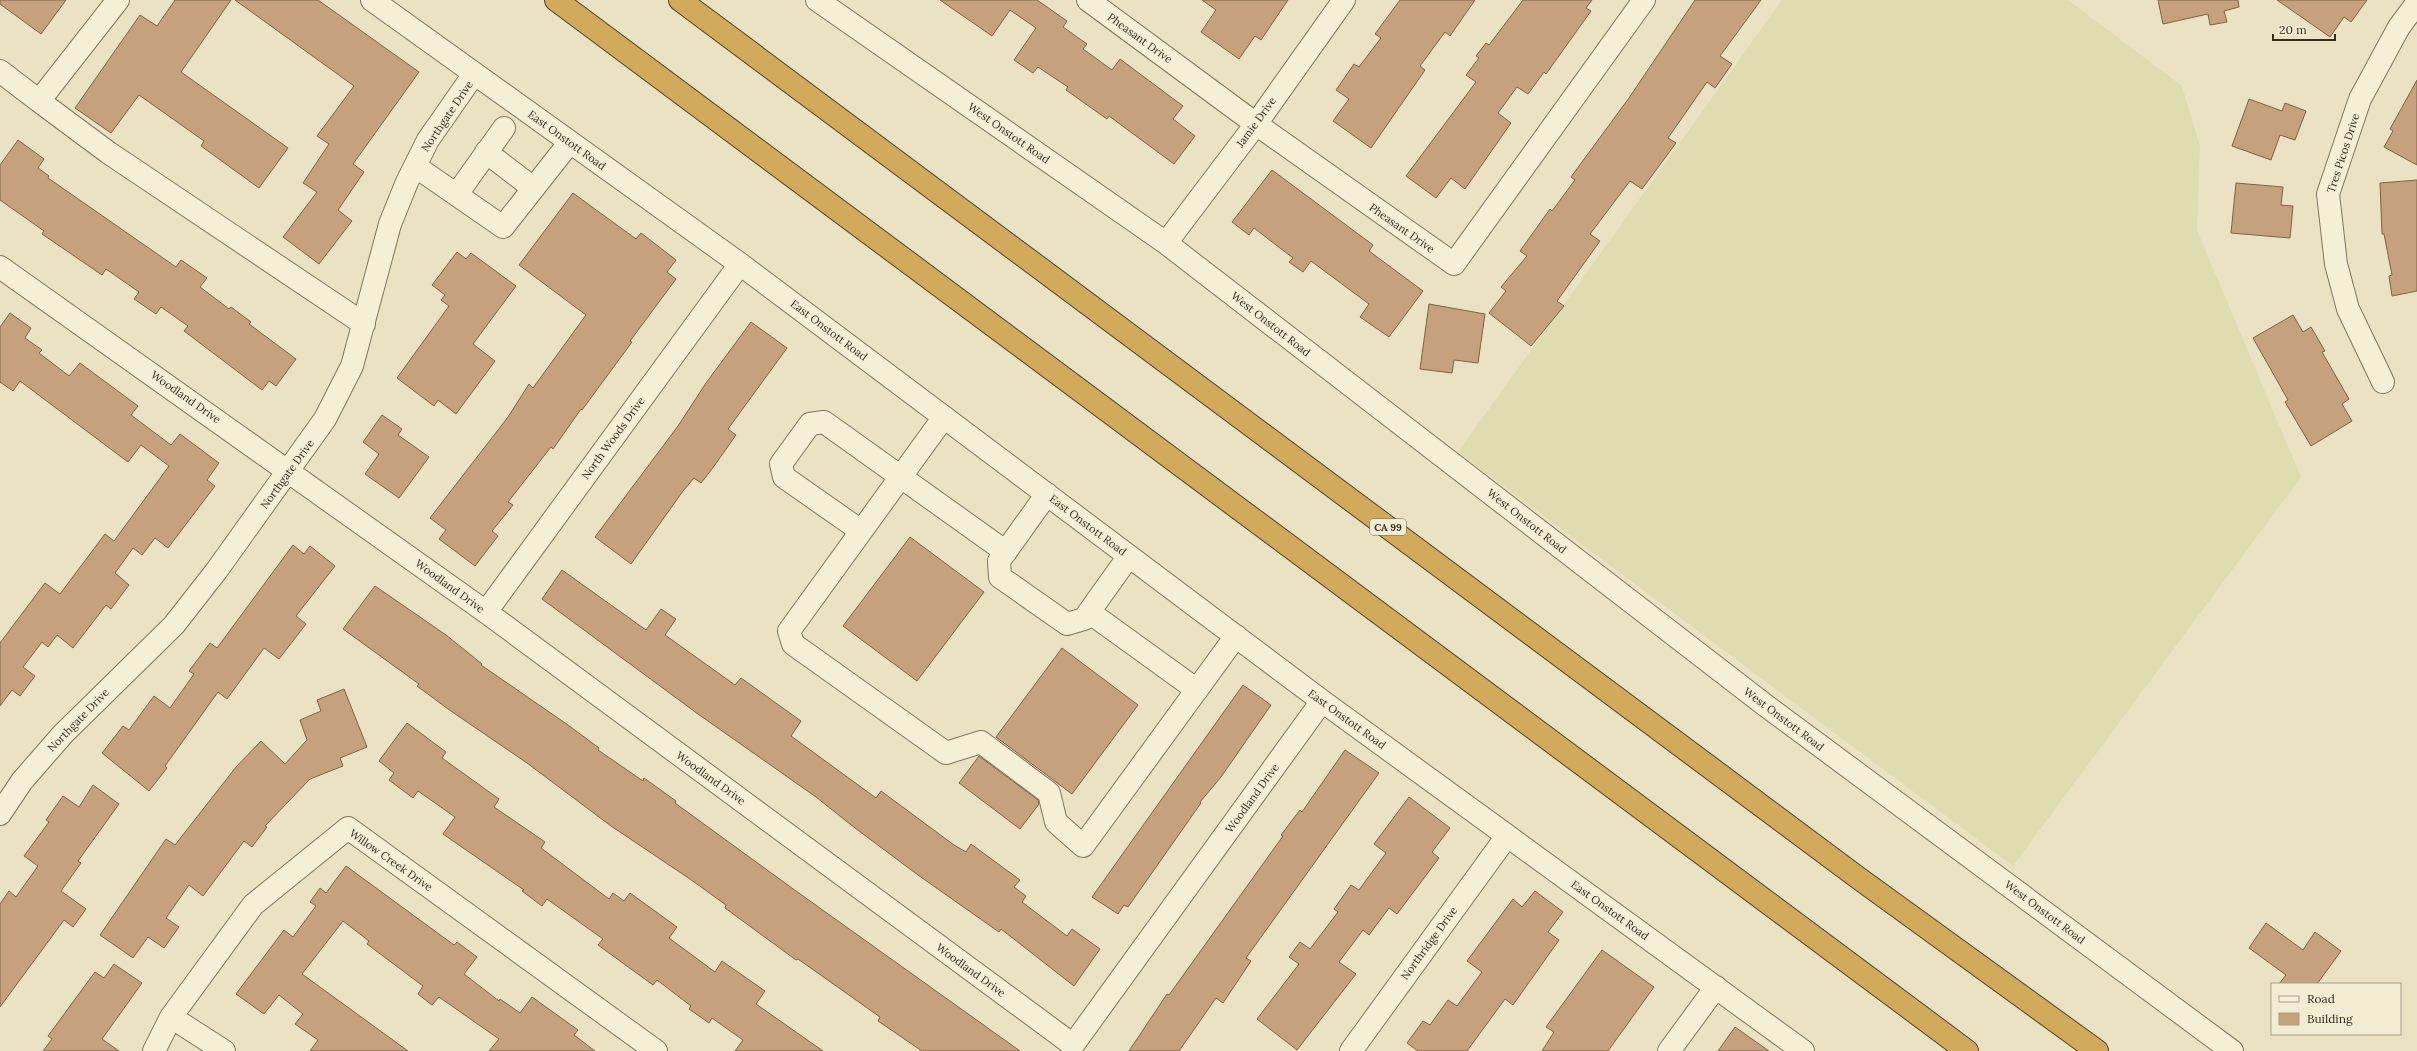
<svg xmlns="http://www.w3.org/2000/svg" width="2417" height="1051" font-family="Lora,serif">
<rect width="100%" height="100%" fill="#eae2c3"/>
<path fill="#dfdcb2" d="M1782,0H2068L2182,86L2200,146L2197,230L2301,477L2013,866L1458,452Z"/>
<path fill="#c5a27d" stroke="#7f6244" d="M0,0H66L41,34L0,4Z
M175,0H231L181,72L288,148L259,188L201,146L204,141L139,95L111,133L75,108L140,15L157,26Z
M235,0H318L419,72L353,164L364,172L338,210L352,221L319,264L283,237L317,192L303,183L329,144L317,136L354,86Z
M940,0H1037L1067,21L1063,27L1087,44L1083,49L1112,70L1120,59L1183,106L1173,119L1195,136L1174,164L1109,116L1107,119L1066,90L1068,87L1038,67L1033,73L1014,60L1036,28L1010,10L992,36Z
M1202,0H1288L1261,40L1255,36L1239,59L1201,32L1216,10Z
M1400,0H1475L1450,36L1445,32L1420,66L1425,70L1371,148L1333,121L1349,99L1336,90L1354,64L1359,67L1381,38L1375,34Z
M1523,0H1592L1586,8L1591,11L1546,74L1544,72L1528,94L1517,87L1498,113L1511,123L1465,189L1451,178L1436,198L1406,176L1476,82L1466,75L1479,58L1476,56L1486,43L1489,45Z
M1695,0H1761L1720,56L1732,64L1715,88L1707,82L1668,138L1676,143L1642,189L1630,181L1590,234L1600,241L1557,301L1564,306L1531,346L1489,313L1506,291L1501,287L1527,256L1520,251L1550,209L1552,211L1575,180L1571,177L1629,98Z
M2158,0H2238L2239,7L2224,11L2227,22L2210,25L2208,14L2163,24Z
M2277,0H2367L2351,22L2344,17L2330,37Z
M2417,80V165L2384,147L2393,131L2390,129Z
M2249,99L2282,111L2285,103L2306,111L2295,140L2280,135L2271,160L2232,146Z
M18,140L44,159L38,168L49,176L48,178L176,267L181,260L207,278L200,287L229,309L231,307L251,322L249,324L296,359L276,386L269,381L262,390L184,331L188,326L161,307L156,314L134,299L139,292L106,269L102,275L42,234L44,231L0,200V165Z
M1272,170L1373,245L1369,251L1423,291L1389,337L1360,317L1369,304L1311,261L1303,272L1289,262L1293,258L1254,228L1249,235L1232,222Z
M2417,180V291L2392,296L2389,276L2392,275L2384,234H2382L2380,183Z
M2236,183L2283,187L2281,205L2293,206L2290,238L2231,233Z
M573,193L636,239L641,233L676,260L667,272L676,279L630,341L632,342L582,410L581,409L553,449L551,447L508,502L513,505L492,531L498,536L475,566L439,539L446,530L430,518L508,417L529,384L533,388L586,315L519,265Z
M457,252L466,259L471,253L516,286L473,344L495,361L456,414L438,400L434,406L397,378L449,306L441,300L445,295L432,285Z
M1429,304L1485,314L1478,363L1454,360L1452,373L1420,369Z
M10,313L31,328L25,338L42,350L39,353L69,376L80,363L138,406L131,415L171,445L180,434L219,463L207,480L215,486L168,548L155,538L142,555L133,548L115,573L129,585L111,609L106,605L73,648L57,635L48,647L42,642L23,667L35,676L20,696L12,690L0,706V643L45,583L60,594L105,534L114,541L169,466L141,445L128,462L20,381L13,391L0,382V327Z
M2293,315L2303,332L2311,327L2325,351L2322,352L2349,399L2342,404L2352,421L2311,446L2285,402L2288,400L2253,338Z
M751,322L787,348L728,429L736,435L712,469L701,483L694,478L683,491L631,564L595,537L678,426L706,383Z
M382,415L402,429L398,435L429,457L399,498L365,474L379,454L363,442Z
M910,537L984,592L917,681L843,626Z
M293,545L304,554L310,546L335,566L296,616L306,624L279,659L264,648L227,699L218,692L165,766L167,768L149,791L102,753L123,726L129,730L154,696L170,708L194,674L189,671L210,643L217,648Z
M562,570L646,630L661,609L676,619L665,635L735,685L741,678L801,721L791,736L876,798L881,791L954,845L966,852L971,844L1020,880L1014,887L1026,896L1022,902L1067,936L1072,929L1100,949L1074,986L1001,929L999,932L918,875L855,828L816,797L698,714L542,599Z
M375,586L446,635L482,664L481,665L568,725L599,748L598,750L643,781L644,778L676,801L675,803L796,891L1020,1051H922L878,1021L880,1017L798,959L796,960L725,908L726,905L690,879L611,826L527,763L448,709L417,686L419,684L343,629Z
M1062,648L1138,705L1072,794L996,737Z
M1243,685L1271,705L1221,777L1200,802L1201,803L1128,907L1124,905L1118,914L1092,897Z
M344,689L367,747L340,758L343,766L310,779L265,826L267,827L252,847L244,841L203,896L189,885L166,918L179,927L164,948L148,937L133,958L100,935L166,839L175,845L236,767L261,741L285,764L307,740L300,720L321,711L317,700Z
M407,723L446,752L442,758L499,799L494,807L545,842L541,848L609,899L613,893L624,901L630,893L677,927L669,938L715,972L722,961L765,991L756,1004L823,1051H735L743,1040L712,1018L709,1023L689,1009L691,1006L657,980L653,985L598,945L603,939L547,899L542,906L522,891L524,890L443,834L455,817L418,791L413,798L389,780L394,773L379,761Z
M1345,750L1379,773L1246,958L1251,961L1223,1003L1216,998L1179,1051H1129L1167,994L1169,995L1283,836L1281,835L1300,810L1302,812Z
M979,756L1038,800L1039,804L1020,829L959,783Z
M93,785L119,804L78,861L81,863L61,891L86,909L73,927L64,920L0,1007V904L9,891L16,897L38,866L24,856L49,822L46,820L63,796L79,807Z
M1409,797L1450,828L1432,852L1439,858L1397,914L1389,908L1369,935L1363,930L1339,962L1356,974L1297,1050L1257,1019L1299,964L1289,957L1300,942L1310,949L1338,912L1334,909L1351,885L1359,890L1386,853L1374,844Z
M346,866L454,945L457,942L477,957L464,974L499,1001L500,999L520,1013L532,997L578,1030L574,1035L595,1051H489L499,1039L439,997L432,1005L418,994L423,986L367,944L369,941L343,921L302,974L408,1051H310L318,1040L295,1024L303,1014L279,995L264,1014L236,994L284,930L293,937L316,906L310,902L320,888L326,893Z
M1535,891L1563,912L1548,932L1559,940L1513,1005L1505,999L1467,1051H1418L1407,1043L1423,1021L1430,1025L1448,1000L1457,1006L1482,972L1467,961L1513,899L1522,907Z
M2266,923L2303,950L2315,932L2341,951L2317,984H2279L2286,975L2249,948Z
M1602,950L1654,987L1608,1051H1542L1554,1032L1546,1027Z
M114,964L142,983L102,1039L119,1051H43L52,1039L48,1036L95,972L104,978Z
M1735,1027L1769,1051H1718Z"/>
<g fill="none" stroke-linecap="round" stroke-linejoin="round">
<defs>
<path id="minor" d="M118,0L39,101L109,153L364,324
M372,0L740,264L1322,701L1803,1051
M817,0L1166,243L1765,705L2232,1051
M1088,0L1256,124L1454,264L1644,0
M0,71L39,101
M486,152L533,188
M415,166L503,227L570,142
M457,194L504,128
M1166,243L1256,124L1344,0
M0,267L486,612L1073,1045L1322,701
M2383,382L2348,309L2336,264L2328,194L2360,99L2399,27L2417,3
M944,417L789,631L793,644L946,753L981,742L1049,793L1056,822L1083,846L1236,636
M1047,494L999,561L1000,577L1067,624L1084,619L1129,556
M861,531L784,477L781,464L810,424L824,422L1006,552
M486,612L740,264
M1089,612L1197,690
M0,814L22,781L63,734L174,625L217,570L325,419L352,366L390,224L407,182L428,140L474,74
M171,1017L224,1051
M154,1051L171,1017L253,905L348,828L656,1051
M1351,1051L1507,836
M1669,1051L1716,987"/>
<path id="highway" d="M556,0L1967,1051
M680,0L1857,877L2097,1051"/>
</defs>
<use href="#minor" stroke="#82745c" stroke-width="24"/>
<use href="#highway" stroke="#514230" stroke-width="24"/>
<use href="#minor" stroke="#f5efd6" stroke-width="22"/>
<use href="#highway" stroke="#d2aa5b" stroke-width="22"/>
</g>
<g text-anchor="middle" stroke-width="3" stroke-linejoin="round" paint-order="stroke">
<rect fill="#f2ecd2" stroke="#6d6554" stroke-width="1" x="1370" y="519" width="36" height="16" rx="3"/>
<g font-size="10" font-weight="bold" fill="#342b1e">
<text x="1388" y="531">CA 99</text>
</g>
<g font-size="11" fill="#342b1e" stroke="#f2ecd2">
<text transform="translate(1140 38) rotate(36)" y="4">Pheasant Drive</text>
<text transform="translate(447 116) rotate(-56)" y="4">Northgate Drive</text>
<text transform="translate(1256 122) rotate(-54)" y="4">Jamie Drive</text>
<text transform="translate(1009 133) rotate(35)" y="4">West Onstott Road</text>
<text transform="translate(567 140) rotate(36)" y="4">East Onstott Road</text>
<text transform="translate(2343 153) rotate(-72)" y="4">Tres Picos Drive</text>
<text transform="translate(1402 228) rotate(35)" y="4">Pheasant Drive</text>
<text transform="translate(1271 324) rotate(38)" y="4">West Onstott Road</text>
<text transform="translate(829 330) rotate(37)" y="4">East Onstott Road</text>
<text transform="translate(186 397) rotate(35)" y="4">Woodland Drive</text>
<text transform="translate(613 438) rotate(-54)" y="4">North Woods Drive</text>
<text transform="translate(287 474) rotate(-54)" y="4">Northgate Drive</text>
<text transform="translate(1527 521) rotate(38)" y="4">West Onstott Road</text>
<text transform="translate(1088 525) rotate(37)" y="4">East Onstott Road</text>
<text transform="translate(450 586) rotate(36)" y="4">Woodland Drive</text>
<text transform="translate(1347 719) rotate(36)" y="4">East Onstott Road</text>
<text transform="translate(1784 719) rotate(37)" y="4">West Onstott Road</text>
<text transform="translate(78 720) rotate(-46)" y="4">Northgate Drive</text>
<text transform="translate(711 778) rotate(36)" y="4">Woodland Drive</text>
<text transform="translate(1252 798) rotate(-54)" y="4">Woodland Drive</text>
<text transform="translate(391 860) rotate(35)" y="4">Willow Creek Drive</text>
<text transform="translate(1610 910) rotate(36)" y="4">East Onstott Road</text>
<text transform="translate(2045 912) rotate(37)" y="4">West Onstott Road</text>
<text transform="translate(1429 943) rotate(-54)" y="4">Northridge Drive</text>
<text transform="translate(971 970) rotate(36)" y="4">Woodland Drive</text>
</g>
</g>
<rect x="2271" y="983" width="130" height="52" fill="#f2ecd2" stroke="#a69f8a"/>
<rect x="2279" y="996" width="20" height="6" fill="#f5efd6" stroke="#a69f8a"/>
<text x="2307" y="1003" font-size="12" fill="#342b1e">Road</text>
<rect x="2279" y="1013" width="20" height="12" fill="#c5a27d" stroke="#a69f8a"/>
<text x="2307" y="1023" font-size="12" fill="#342b1e">Building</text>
<path d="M2273 34v6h62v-6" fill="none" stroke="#342b1e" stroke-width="2"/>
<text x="2279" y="34" font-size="12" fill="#342b1e" stroke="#f2ecd2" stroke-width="3" paint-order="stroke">20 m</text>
</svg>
